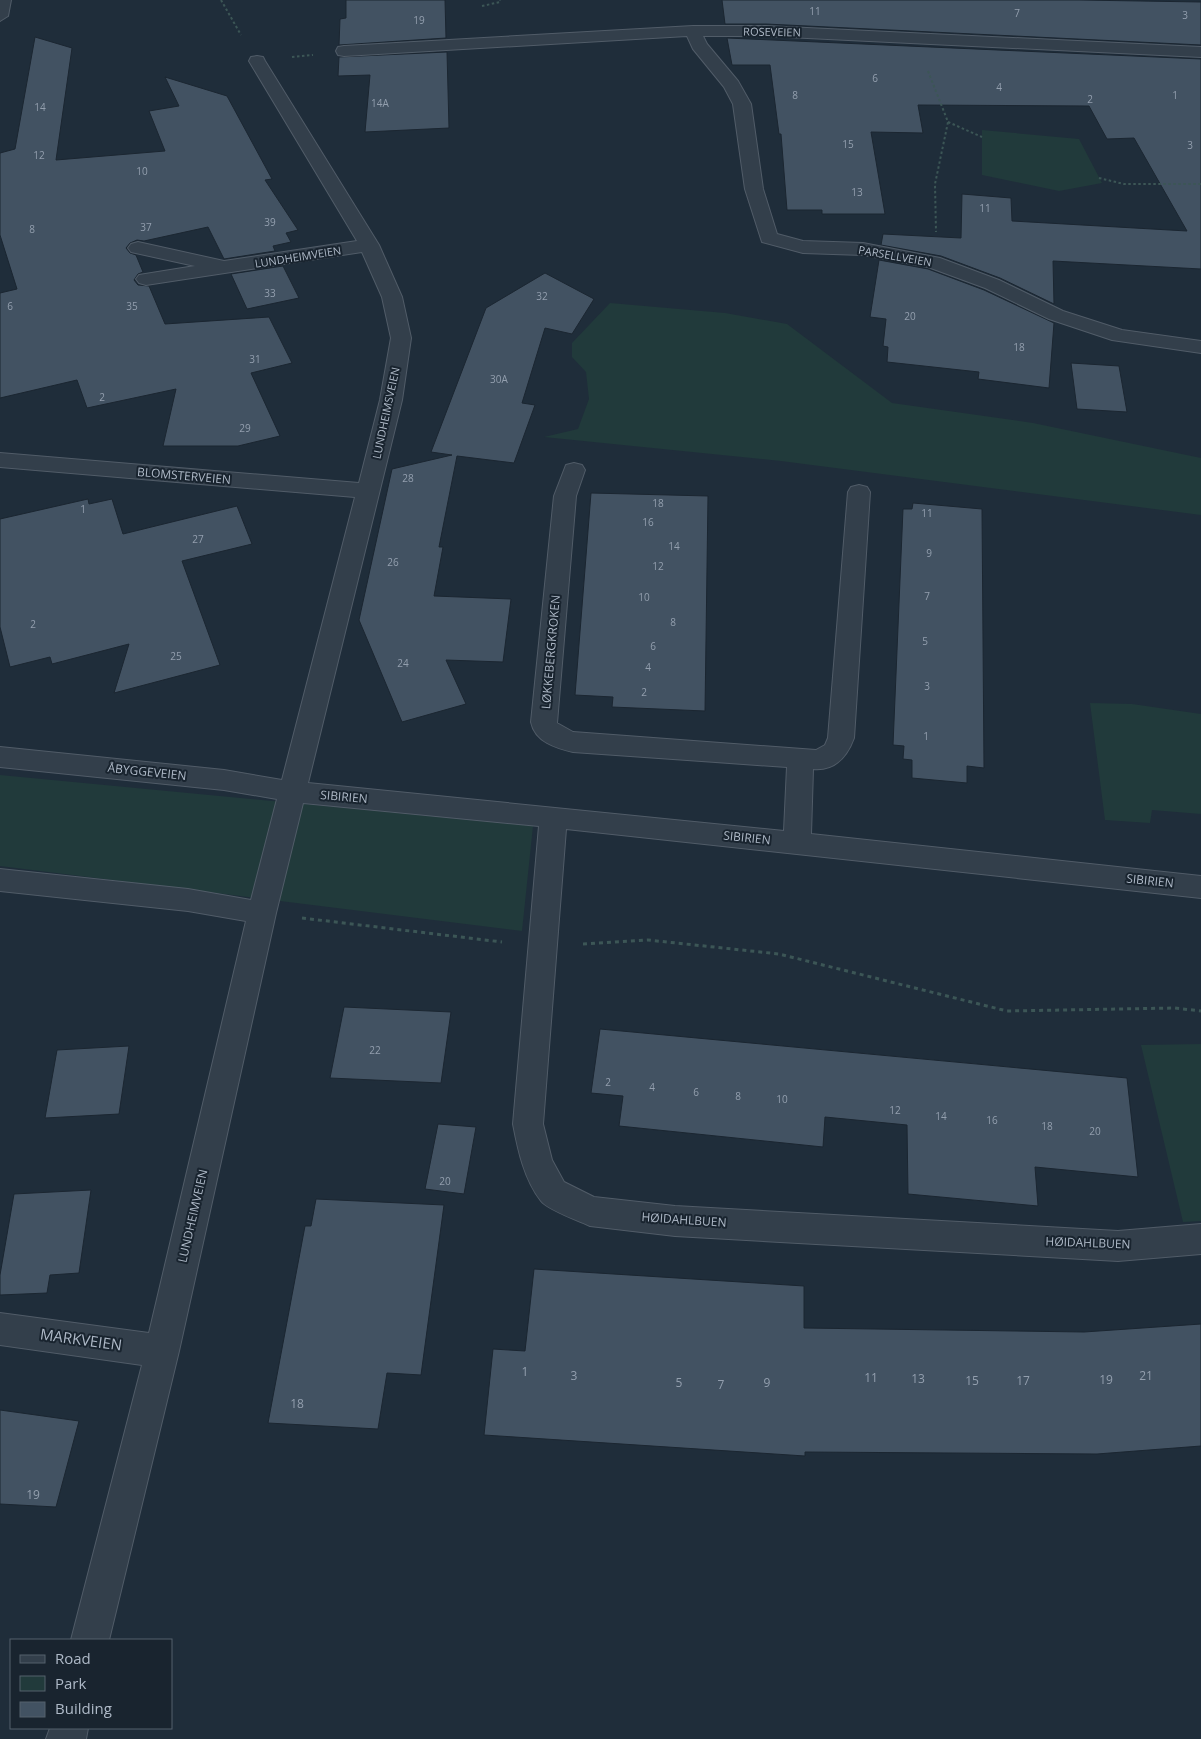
<svg xmlns="http://www.w3.org/2000/svg" width="1201" height="1739" font-family="'Open Sans',sans-serif">
<rect width="100%" height="100%" fill="#1f2d3a"/>
<path fill="#213a3b" d="M982,130L1079,139L1102,183L1059,191L982,175Z
M610,303L725,313L787,324L892,403L1033,423L1201,458V515L781,461L544,437L578,429L589,399L586,372L572,357V343Z
M1090,703L1132,704L1201,714V814L1152,810L1150,823L1105,820Z
M0,775L533,826L522,931L0,866Z
M1201,1044V1221L1183,1222L1141,1045Z"/>
<path fill="#425262" stroke="#1b2631" d="M346,0H445L446,38L339,45L340,19L346,18Z
M722,0H1080L1201,2V45L766,24H725Z
M35,37L72,48L56,160L165,151L149,111L179,106L165,77L227,96L272,179L265,180L298,230L286,233L291,242L273,246L275,251L224,259L208,227L144,241L137,240L130,243L126,248L130,253L136,255L143,272L138,274L134,280L138,285L149,286L165,324L269,317L292,363L251,373L280,436L238,446H163L176,389L87,408L77,380L0,398V293L17,289L0,235V153L15,149Z
M727,38L1201,59V269L1053,261L1054,304L1000,278L941,256L881,245L883,234L961,238L962,194L1011,198L1012,221L1187,231L1134,138L1107,139L1089,106L918,105L923,133L871,132L885,214H822V210H787L781,134H779L770,65H732Z
M447,52L449,128L365,132L370,75L338,76L339,57Z
M879,260L928,269L984,290L1054,323L1049,388L978,379L979,372L887,362L888,347L883,346L886,319L870,317Z
M283,266L299,298L247,309L231,274Z
M545,273L594,299L572,334L545,328L522,403L535,405L514,463L457,456L439,547H443L434,596L511,599L503,662L446,660L466,704L402,722L359,620L392,469L452,455L431,452L486,308Z
M1071,363L1119,366L1127,412L1077,409Z
M591,493L708,496L705,711L612,707L613,697L575,695Z
M88,499L89,504L112,499L123,534L237,506L252,544L182,561L220,665L114,693L129,644L52,664L50,657L10,667L0,627V519Z
M913,503L982,509L984,768L967,766V783L912,778V760L903,759L904,746L893,745L903,509H912Z
M344,1007L451,1012L441,1083L330,1078Z
M600,1029L1127,1078L1138,1177L1035,1167L1038,1206L908,1194L907,1125L825,1117L823,1147L619,1126L623,1096L591,1093Z
M129,1046L119,1114L45,1118L57,1050Z
M438,1124L476,1127L464,1194L425,1189Z
M91,1190L79,1273L50,1275L47,1293L0,1295V1275L14,1194Z
M316,1199L444,1205L421,1375L387,1373L378,1429L268,1423L305,1226H311Z
M534,1269L804,1286V1328L1084,1332L1201,1324V1446L1097,1454L805,1452V1456L484,1435L493,1349L525,1351Z
M0,1410L79,1421L56,1507L0,1504Z"/>
<g fill="none" stroke-linecap="round" stroke-linejoin="round">
<defs>
<path id="minor" d="M0,0H11L8,16L0,21Z
M693,26H766L1201,47V57L766,36H703L707,44L738,81L751,104L763,189L777,234L803,241L863,243L940,258L999,280L1063,311L1122,330L1201,341V353L1112,340L1049,319L985,288L928,267L863,255L803,253L762,242L745,189L733,104L724,87L693,49L687,36L344,56L338,55L336,51L338,47L344,46Z
M257,56L263,57L265,61L379,245L402,297L411,338L402,400L308,783L784,831L787,767L573,752C556,748 535,742 531,722L554,496L566,465L574,463L582,465L585,470L576,496L557,723L573,732L816,750L825,745L828,738L848,492L851,487L859,485L867,487L870,492L854,738C847,757 835,771 813,769L811,834L1201,876V898L566,829L543,1124L552,1160L564,1182L594,1197L675,1206L1118,1231L1201,1224V1254L1118,1261L675,1236L590,1226C579,1221 548,1210 541,1201C524,1179 518,1150 513,1124L539,826L303,803L276,913L179,1351L109,1640H71L142,1365L0,1345V1313L149,1333L246,921L188,911L0,891V869L188,889L251,900L277,799L224,790L0,767V747L224,770L282,780L355,497L0,467V453L359,483L380,400L391,338L382,297L362,252L146,285L139,283L136,279L139,275L195,266L131,252L128,248L131,244L138,242L224,261L357,241L249,61L251,57Z
M50,1728H88L86,1739H46Z"/>
</defs>
<use href="#minor" stroke="#515c68" stroke-width="2"/>
<path stroke="#3c5656" stroke-width="2" stroke-dasharray="2.5 2.5" stroke-linecap="butt" d="M221,0L241,35
M482,6L500,2V0
M292,57L313,55
M928,71L948,122L935,184L936,232
M948,122L982,137
M1099,178L1124,184H1201"/>
<path stroke="#3c5656" stroke-width="3" stroke-dasharray="4 4" stroke-linecap="butt" d="M302,918L502,942
M583,944L648,940L779,954L1007,1011L1175,1008L1201,1011"/>
<use href="#minor" fill="#333f4b" fill-rule="evenodd"/>
</g>
<g text-anchor="middle" stroke-width="4" stroke-linejoin="round" paint-order="stroke">
<g font-size="10" fill="#939fae">
<text x="815" y="15">11</text>
<text x="1017" y="17">7</text>
<text x="1185" y="19">3</text>
<text x="419" y="24">19</text>
<text x="875" y="82">6</text>
<text x="999" y="91">4</text>
<text x="795" y="99">8</text>
<text x="1175" y="99">1</text>
<text x="1090" y="103">2</text>
<text x="380" y="107">14A</text>
<text x="40" y="111">14</text>
<text x="848" y="148">15</text>
<text x="1190" y="149">3</text>
<text x="39" y="159">12</text>
<text x="142" y="175">10</text>
<text x="857" y="196">13</text>
<text x="985" y="212">11</text>
<text x="270" y="226">39</text>
<text x="146" y="231">37</text>
<text x="32" y="233">8</text>
<text x="270" y="297">33</text>
<text x="542" y="300">32</text>
<text x="10" y="310">6</text>
<text x="132" y="310">35</text>
<text x="910" y="320">20</text>
<text x="1019" y="351">18</text>
<text x="255" y="363">31</text>
<text x="499" y="383">30A</text>
<text x="102" y="401">2</text>
<text x="245" y="432">29</text>
<text x="408" y="482">28</text>
<text x="658" y="507">18</text>
<text x="83" y="513">1</text>
<text x="927" y="517">11</text>
<text x="648" y="526">16</text>
<text x="198" y="543">27</text>
<text x="674" y="550">14</text>
<text x="929" y="557">9</text>
<text x="393" y="566">26</text>
<text x="658" y="570">12</text>
<text x="927" y="600">7</text>
<text x="644" y="601">10</text>
<text x="673" y="626">8</text>
<text x="33" y="628">2</text>
<text x="925" y="645">5</text>
<text x="653" y="650">6</text>
<text x="176" y="660">25</text>
<text x="403" y="667">24</text>
<text x="648" y="671">4</text>
<text x="927" y="690">3</text>
<text x="644" y="696">2</text>
<text x="926" y="740">1</text>
<text x="375" y="1054">22</text>
<text x="608" y="1086">2</text>
<text x="652" y="1091">4</text>
<text x="696" y="1096">6</text>
<text x="738" y="1100">8</text>
<text x="782" y="1103">10</text>
<text x="895" y="1114">12</text>
<text x="941" y="1120">14</text>
<text x="992" y="1124">16</text>
<text x="1047" y="1130">18</text>
<text x="1095" y="1135">20</text>
<text x="445" y="1185">20</text>
</g>
<g font-size="11" fill="#aeb9c7" stroke="#19242f">
<text transform="translate(772 32) rotate(1)" y="4">ROSEVEIEN</text>
<text transform="translate(895 256) rotate(10)" y="4">PARSELLVEIEN</text>
<text transform="translate(298 257) rotate(-9)" y="4">LUNDHEIMVEIEN</text>
<text transform="translate(386 413) rotate(-78)" y="4">LUNDHEIMSVEIEN</text>
</g>
<g font-size="12" fill="#aeb9c7" stroke="#19242f">
<text transform="translate(184 476) rotate(5)" y="4">BLOMSTERVEIEN</text>
<text transform="translate(551 652) rotate(-85)" y="4">LØKKEBERGKROKEN</text>
<text transform="translate(147 772) rotate(6)" y="4">ÅBYGGEVEIEN</text>
<text transform="translate(344 797) rotate(5)" y="4">SIBIRIEN</text>
<text transform="translate(747 838) rotate(6)" y="4">SIBIRIEN</text>
<text transform="translate(1150 881) rotate(6)" y="4">SIBIRIEN</text>
<text transform="translate(193 1216) rotate(-77)" y="4">LUNDHEIMVEIEN</text>
<text transform="translate(684 1220) rotate(4)" y="4">HØIDAHLBUEN</text>
<text transform="translate(1088 1243) rotate(2)" y="4">HØIDAHLBUEN</text>
</g>
<g font-size="12" fill="#939fae">
<text x="525" y="1376">1</text>
<text x="574" y="1380">3</text>
<text x="1146" y="1380">21</text>
<text x="871" y="1382">11</text>
<text x="918" y="1383">13</text>
<text x="1106" y="1384">19</text>
<text x="972" y="1385">15</text>
<text x="1023" y="1385">17</text>
<text x="679" y="1387">5</text>
<text x="767" y="1387">9</text>
<text x="721" y="1389">7</text>
<text x="297" y="1408">18</text>
<text x="33" y="1499">19</text>
</g>
<g font-size="15" fill="#aeb9c7" stroke="#19242f">
<text transform="translate(81 1340) rotate(8)" y="5">MARKVEIEN</text>
</g>
</g>
<rect x="10" y="1639" width="162" height="90" fill="#19242f" stroke="#55606c"/>
<rect x="20" y="1655" width="25" height="8" fill="#333f4b" stroke="#55606c"/>
<text x="55" y="1664" font-size="15" fill="#aeb9c7">Road</text>
<rect x="20" y="1676" width="25" height="15" fill="#213a3b" stroke="#55606c"/>
<text x="55" y="1689" font-size="15" fill="#aeb9c7">Park</text>
<rect x="20" y="1702" width="25" height="15" fill="#425262" stroke="#55606c"/>
<text x="55" y="1714" font-size="15" fill="#aeb9c7">Building</text>
</svg>
